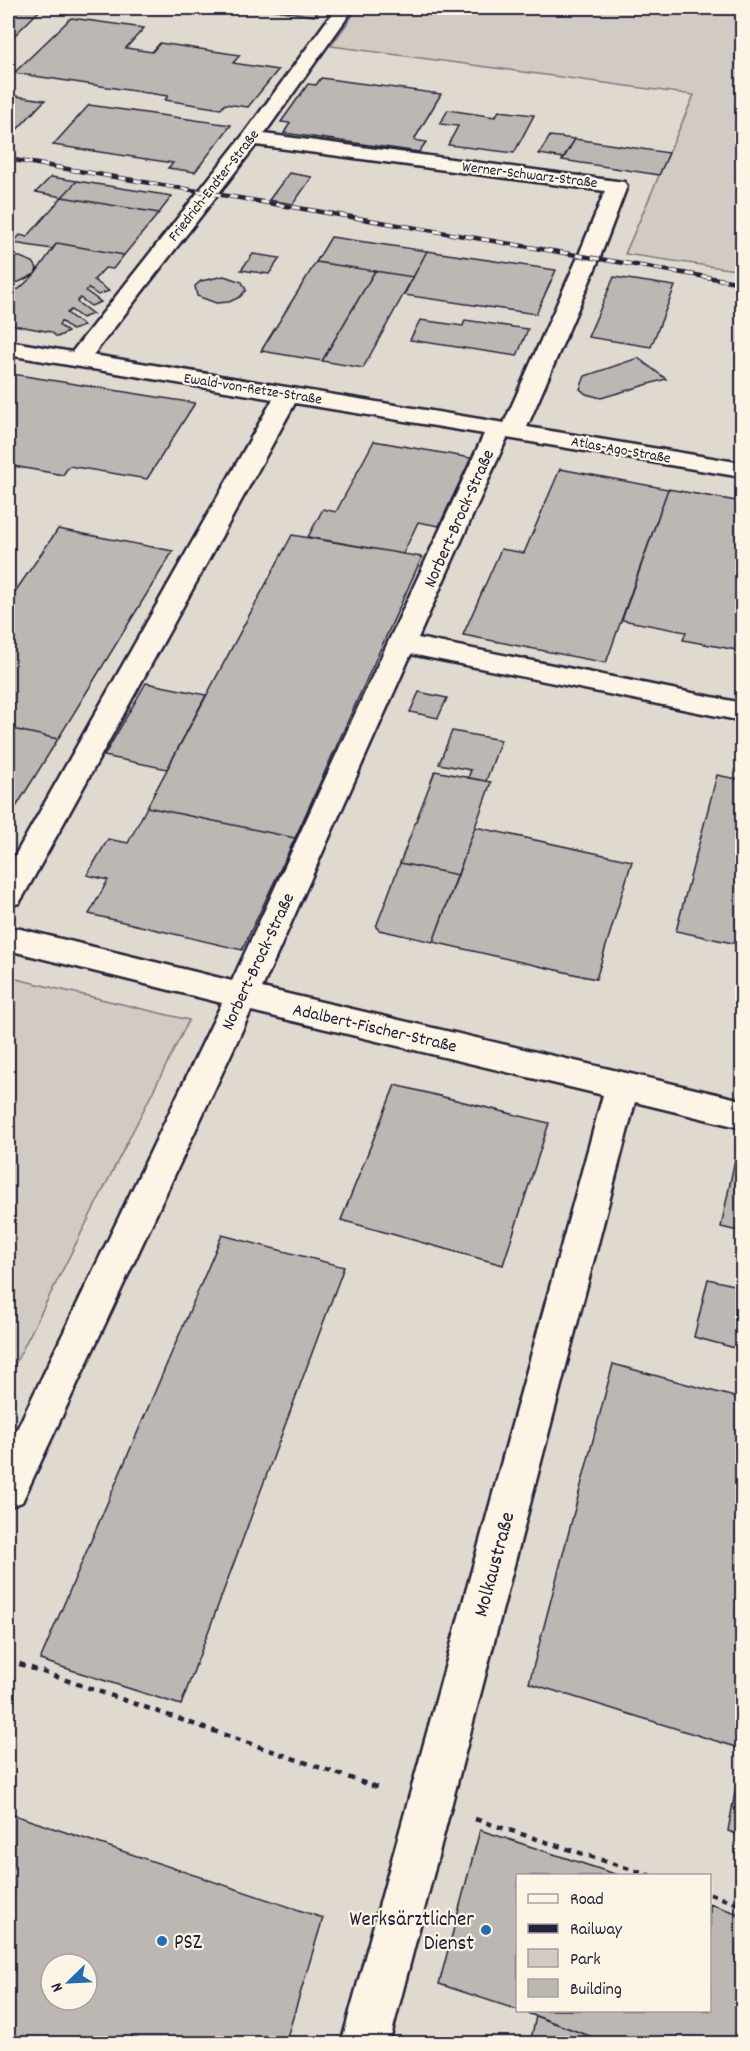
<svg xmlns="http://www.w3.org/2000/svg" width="750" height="2051" font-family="Dekko,sans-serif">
<rect width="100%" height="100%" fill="#efe8db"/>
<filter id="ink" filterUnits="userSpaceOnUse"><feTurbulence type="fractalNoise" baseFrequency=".0167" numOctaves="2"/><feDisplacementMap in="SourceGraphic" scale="12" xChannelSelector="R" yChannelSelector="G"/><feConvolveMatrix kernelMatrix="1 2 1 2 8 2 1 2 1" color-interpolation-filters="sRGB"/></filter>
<g filter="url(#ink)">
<path fill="#e0d9cf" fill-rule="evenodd" d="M8,8H358L332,46L694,95L625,254L742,271V2043L8,2044ZM518,1876H710V2010H518ZM51,1964H87V2000H51Z"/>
<path fill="#d1cbc3" stroke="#7a767f" stroke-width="1.5" d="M358,8H742V271L625,254L694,95L331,46Z
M8,977L189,1020L8,1378Z"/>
<path fill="#bcb7b3" stroke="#22223b" stroke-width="1.5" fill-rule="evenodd" d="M8,8H42L12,38L8,37Z
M271,8H322L314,16L269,9Z
M71,18L144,28L126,48L152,52L160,43L240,55L233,63L278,70L248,107L225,104L221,109L165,100L168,96L14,73Z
M321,78L441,94L414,140L426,142L419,152L284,133L290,123L281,122L308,84L316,85Z
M8,95L45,100L8,139Z
M89,105L231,125L195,172L168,168L173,163L53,145Z
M448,110L495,117L499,111L534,115L514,153L448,145L458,126L440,124Z
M550,136L575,139L564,158L539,154Z
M575,139L669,153L659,175L562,160Z
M289,173L312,177L293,204L269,200Z
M51,177L77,181L62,197L36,192Z
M77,181L172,196L159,213L62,197Z
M62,197L159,213L124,255L57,243L52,249L13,243L20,235L27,237Z
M331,237L427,251L413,277L316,262Z
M57,243L124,255L113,269L105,268L94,280L109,291L98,295L88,288L86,291L101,302L91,306L80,298L77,302L93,314L82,318L71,310L67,313L84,326L72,330L61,321L59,325L68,332L57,337L51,332L8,324V301L10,298H8V290L19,289L35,274Z
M427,251L556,270L536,314L404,295Z
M253,254L280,258L269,274L241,270Z
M8,257H20L33,262L37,268L35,274L19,282L8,284Z
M316,262L375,271L322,361L261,351Z
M375,271L413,277L363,368L322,361Z
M224,276L242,282L246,290L240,297L229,302L216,303L197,296L195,286L201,281Z
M614,277L675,286L651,347L588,337Z
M420,320L463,326L465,320L528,329L517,356L410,340Z
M638,358L666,379L601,398L586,394L580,389L585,376Z
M12,374L195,403L147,479L69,466L63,475L8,465V379Z
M374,441L471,458L439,526L418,522L403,554L308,537L323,509L336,512Z
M560,469L668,489L606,663L463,635L501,549L524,553Z
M668,489L742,502V651L683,640L686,632L622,620Z
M58,529L173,551L58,739L8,728V602Z
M292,535L422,557L295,838L147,807Z
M146,683L206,695L167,769L104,756Z
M419,692L447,698L438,718L410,712Z
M8,728L58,739L8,820Z
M452,731L501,740L486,781L468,778L471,770L439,764Z
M435,771L491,782L458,875L400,863Z
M717,775L742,780V945L676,931Z
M147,807L295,838L242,950L89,914L108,880L87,875L108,839L128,843Z
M475,827L632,861L596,979L433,942Z
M400,863L458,875L433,942L379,930L376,927Z
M395,1085L549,1123L503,1265L341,1220Z
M735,1159L742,1161V1232L721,1227Z
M222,1235L344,1267L181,1705L40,1660Z
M708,1279L742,1287V1314L735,1348L694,1337Z
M613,1364L742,1399V1749L529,1683Z
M742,1753V1836L728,1831Z
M8,1813L323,1918L285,2044H8ZM51,1964H87V2000H51Z
M480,1830L621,1876H518V2010L439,1984Z
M710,1904L742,1915V2044H611L519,2010H710Z
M536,2016L611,2044H530Z"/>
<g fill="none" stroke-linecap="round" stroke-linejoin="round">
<defs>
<path id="minor" d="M336,8H354L264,134L624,182L627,186L600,257L527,427L742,463V477L507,438L418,638L742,703V721L411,654L262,988L742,1100V1128L635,1102L389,2044H341L603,1095L251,1011L22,1502L8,1507V1448L222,1003L8,950V926L232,981L484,434L295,403L24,895L19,903L8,906V868L273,399L8,355V341L72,352L244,134ZM256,145L605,191L578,257L504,423L93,355Z"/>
</defs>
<use href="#minor" stroke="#22223b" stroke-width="5"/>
<path stroke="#22223b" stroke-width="4.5" stroke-dasharray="6 6" stroke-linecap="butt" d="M8,1660L382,1789
M475,1819L651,1876
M710,1894L742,1905"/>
<use href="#minor" fill="#fcf5e5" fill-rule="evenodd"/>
<defs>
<path id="rail" d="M8,159L742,283"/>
</defs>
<use href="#rail" stroke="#22223b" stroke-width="4.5"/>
<use href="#rail" stroke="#fcf5e5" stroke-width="3" stroke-dasharray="8" stroke-linecap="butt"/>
</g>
</g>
<g fill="#1f6fb2" stroke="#fcf5e5" stroke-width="2">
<circle cx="486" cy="1930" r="6"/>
<circle cx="162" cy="1941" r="6"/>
</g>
<g text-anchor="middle" stroke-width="4.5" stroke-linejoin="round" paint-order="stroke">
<g font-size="15" fill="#22223b" stroke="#fcf5e5">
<text transform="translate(530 174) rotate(7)" y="5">Werner-Schwarz-Straße</text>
<text transform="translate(213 185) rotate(-52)" y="5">Friedrich-Endter-Straße</text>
<text transform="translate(253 388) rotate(9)" y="5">Ewald-von-Retze-Straße</text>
<text transform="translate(621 449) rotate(10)" y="5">Atlas-Ago-Straße</text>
</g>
<g font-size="18" fill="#22223b" stroke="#fcf5e5">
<text transform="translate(458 518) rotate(-66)" y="6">Norbert-Brock-Straße</text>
<text transform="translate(257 961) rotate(-65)" y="6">Norbert-Brock-Straße</text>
<text transform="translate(375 1027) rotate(13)" y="6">Adalbert-Fischer-Straße</text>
</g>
<g font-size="21" fill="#22223b" stroke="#fcf5e5">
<text transform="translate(493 1564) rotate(-75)" y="7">Molkaustraße</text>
</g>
<g font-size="21" fill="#22223b" stroke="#fcf5e5" text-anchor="end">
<text x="474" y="1925">Werksärztlicher<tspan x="474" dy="24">Dienst</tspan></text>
<text x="174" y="1948" text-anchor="start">PSZ</text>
</g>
</g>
<rect width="750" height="2051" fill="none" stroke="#fcf5e5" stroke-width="30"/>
<rect x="15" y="15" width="720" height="2021" fill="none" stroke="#22223b" stroke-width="2" filter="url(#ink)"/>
<rect x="516" y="1874" width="195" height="138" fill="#fcf5e5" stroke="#a5a1a1" stroke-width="1.5"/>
<rect x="528" y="1894" width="30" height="9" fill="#fcf5e5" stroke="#a5a1a1" stroke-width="1.5"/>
<text x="570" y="1904" font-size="18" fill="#22223b">Road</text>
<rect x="528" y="1924" width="30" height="9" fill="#22223b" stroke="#a5a1a1" stroke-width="1.5"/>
<text x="570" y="1934" font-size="18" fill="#22223b">Railway</text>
<rect x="528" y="1949" width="30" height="18" fill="#d1cbc3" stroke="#a5a1a1" stroke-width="1.5"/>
<text x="570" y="1964" font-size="18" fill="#22223b">Park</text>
<rect x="528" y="1979" width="30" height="18" fill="#bcb7b3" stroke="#a5a1a1" stroke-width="1.5"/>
<text x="570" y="1994" font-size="18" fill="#22223b">Building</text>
<g transform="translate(69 1982) rotate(246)"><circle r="28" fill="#fcf5e5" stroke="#a5a1a1" stroke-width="1.5"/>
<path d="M0-4.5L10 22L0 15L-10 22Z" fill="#1f6fb2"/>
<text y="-9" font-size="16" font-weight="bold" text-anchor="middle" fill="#22223b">N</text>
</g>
</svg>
